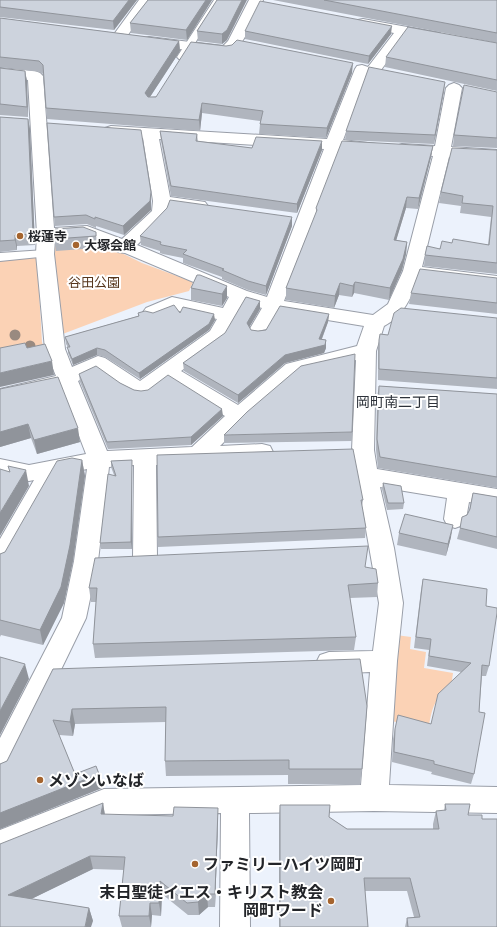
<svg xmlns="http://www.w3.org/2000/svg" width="497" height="927" font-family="Karla,'Noto Sans JP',sans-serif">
<rect width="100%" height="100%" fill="#ecf2fc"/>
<path fill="#fbd2b5" d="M85,235L142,263L193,282L189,291L147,302L60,335L53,256L54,236Z
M37,256L42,342L46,354H0V259Z
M396,635L411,637L410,649L426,652L424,668L453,673L451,687C432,702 433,706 428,730L392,721Z"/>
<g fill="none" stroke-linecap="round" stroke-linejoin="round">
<defs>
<path id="service" d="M214,0H222L185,59H179L177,57Z
M45,250L49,252L51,254L49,256L0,261V253Z"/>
<path id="minor" d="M139,0H154L124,40L119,41L114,40L112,37Z
M249,0H263C255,15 243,51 226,55L149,45L144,44L142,41L144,38L149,37L223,46L228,41Z
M363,19L435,32L440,33L442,36L440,39L435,40L407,35L378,74L373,75L368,74L343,140L376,144L378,147L376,150L370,152L340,150L284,301L373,315L388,304L403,271L433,156L396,152L394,149L396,146L402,144L435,146L446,88L449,85L454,83L459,85L462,88L451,147L497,150V160L449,157L422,267L497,276V288L419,278C411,297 404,316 384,326L376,351L374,450L377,469L497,489V507L469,502L466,519L463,525L455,528L447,525L444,519L447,498L380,487L394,548L403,603L397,661L389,785L497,787V813L374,811L249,813L250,927H220L221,813L105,815L0,858V830L104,789L361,785L370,672L329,674L320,671L316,663L320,655L329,652L373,651L379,603L352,450L356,360L300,374L246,420L220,446L262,444L270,446L273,452L270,458L262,460L156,465L157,558L153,565L145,567L137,565L133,558L134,465L109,467L98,561L86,618L10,775L0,779V738L62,618L74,561L87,469L59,475L8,567L0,569V539L34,480L29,481L0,475V459L29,465L86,454L61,389L0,403V389L56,376L45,349L36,254L37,234L28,80L0,76V68L35,71L40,73L43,76L54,228L87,226L122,239L152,211L153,201L143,138L105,134L103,131L105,128L111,126L327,139L355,69L357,66L362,65L368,67L394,33L358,26L356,23L358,20ZM159,139L324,149L267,297L247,291L137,245L166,216L170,207L199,211L205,210L208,206L205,202L170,197ZM85,237L116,250L118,252L125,253L229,297L223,308L172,297L146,308L143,312L146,316L153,318L174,310L217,319L210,331L140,381L105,358L98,356L72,367L65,349L54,254L55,239ZM245,303L262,308L248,332L251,337L258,338L265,337L279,312L364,326L357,346L286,364L238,405L181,371L224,340ZM97,372C108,380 134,403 148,396C155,392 161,386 168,381L225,416L192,447L107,451L78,381Z"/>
</defs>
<use href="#service" stroke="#999ea8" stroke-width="2"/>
<use href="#minor" stroke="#999ea8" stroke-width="2"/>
<use href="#service" fill="#fff" fill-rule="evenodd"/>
<use href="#minor" fill="#fff" fill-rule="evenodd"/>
</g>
<g fill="#998a80">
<circle cx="15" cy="335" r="5.5"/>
<circle cx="30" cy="346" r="5.5"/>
</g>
<path fill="#b0b5be" d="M0,0H137L114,30L0,17Z
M148,0H212L187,40L131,33L130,23Z
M217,0L227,40L222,44L198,41L197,31Z
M273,0H497V43Z
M0,18L179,41L180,51L150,97L352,73L326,138L259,134L260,124V121L202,113L200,131L47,119L46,108L43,74L40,72L0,67Z
M245,31L391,34L368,64L245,39Z
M497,43V91L385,67L386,57Z
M0,68L25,71L27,81L28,117L0,115Z
M444,91L434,144L345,140L346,131Z
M497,92V148L453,146L454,135Z
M0,117L28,119L30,129L35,245L17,246V250L0,252Z
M160,131L197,134L198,142L252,148L322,150L297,213L171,196L161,141Z
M433,146L431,157L418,209L406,208L396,240L407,242L406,254L402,270L389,300L354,293L352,297L339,295L334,308L286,300V288L316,213V208Z
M497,150V274L424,266L425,255L452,243L488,245L491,217L460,213L461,206L439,203L441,192Z
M151,201V210L124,235L96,226V228L87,224L55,226L54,217Z
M292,217V226L266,295L248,290L222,279V277L183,263V258L163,254L160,253V251L141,245L140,236Z
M96,232L97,248L56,251L54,239Z
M197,275L227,298L222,306L191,300V288Z
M497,278V314L409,304L411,293Z
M260,309L249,327L251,330L258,331L329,314L328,322L322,339L326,340V348L324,353L285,363L238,403L184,371L183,363Z
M138,313H180L215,320L209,330L140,379L105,357L97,355L73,365L68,353V347L66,344L65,337L138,316Z
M497,318V389L378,380V351L379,340L388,335Z
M79,374L120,383L134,390L223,416L191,445L108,449L80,382Z
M379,386L497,394V488L378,468L376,450L377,397Z
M0,389L80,442L37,454L31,438L0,447Z
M352,432V441L224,443V435Z
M82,460L85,476L73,561L64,603L43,645L1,635L0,637V554L5,552Z
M132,460V549H101L100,543L114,475L111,467V461Z
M383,483L404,503L403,509L387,510L382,489Z
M473,493L497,497V549L457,539L460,528L469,510Z
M363,500L362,506L366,528L365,538L158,547V537Z
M399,533L451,537L446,556L397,545Z
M365,567L378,583L377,597L350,598L356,637L354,650L95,658L93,644L96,602H91L89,588Z
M423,579L486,606L489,666L486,676H482L474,774L471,784L431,774L432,772L392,762L393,739L395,729L431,724L461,672L427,666L429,650L414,648L421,590Z
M53,669L362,769L360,784H288V775L166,776L165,761L166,722L75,724L73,736L59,735L75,774L102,788L0,829V764L7,761Z
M103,803L105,815L218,822L215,907H208L199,915H188L162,894L161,916L152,915L151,927H122L119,916L124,870L93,869L31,899L89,908L93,921L0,927Z
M445,804L468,815L497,927H405L407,918L414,917L407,891H365L368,927H279V819L280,805L329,817L347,829H433V824L436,811H444Z"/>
<path fill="#90949b" d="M129,0H137L114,30L113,21Z
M206,0H212L187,40L186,30Z
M242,0H247L227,40L222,44V34Z
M392,26L391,34L368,64L369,56Z
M179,41L180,51L146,103L145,93Z
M353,63L352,73L326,138L327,128Z
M25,71L27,81L28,117L27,107Z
M445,82L444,91L434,144L435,135Z
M202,103V113L200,131L199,120Z
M28,119L30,129L35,245L33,234Z
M322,141V150L297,213V204Z
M433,146L431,157L418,209L419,198Z
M151,192V210L124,235L123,226Z
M407,197L406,208L393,251L394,240Z
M292,217V226L266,295V286Z
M15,235L17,246V250L15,240Z
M407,242L406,254L402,270L389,300L390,288Z
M355,282L354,293L352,297L353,286Z
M340,283L339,295L334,308L335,296Z
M227,286V298L222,306V294Z
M260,301V309L247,331V323Z
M214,314L215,320L209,330L140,379L139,373Z
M329,314L328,322L319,346L326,340V348L324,353L285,363L238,403V395L285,355L319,339Z
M97,348V355L73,365L72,359Z
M52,361L54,375L0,387V373Z
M222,409L223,416L191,445V437Z
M28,424L31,438L0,447V432Z
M78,428L80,442L37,454L34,440Z
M82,460L85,476L73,561L64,603L43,645L40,630Z
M132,460V549L131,542Z
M26,470L29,486L0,536V513Z
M453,525L451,537L446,556L448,544Z
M25,664L29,679L0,735V711Z
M72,709L75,724L73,736L70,722Z
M99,774L102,788L0,829V813Z
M103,803L105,816L101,814Z
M218,808V822L215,907V894Z
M90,856L93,869L13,908L8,895Z
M160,881L162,894L161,916L159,903Z
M207,894L208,907L199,915L198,902Z
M150,903L152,915L151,927L149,916Z
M89,908L93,921L91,927H85Z"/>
<path fill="#cdd3dd" stroke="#90949b" d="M0,0H129L113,21L0,7Z
M148,0H206L186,30L130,23Z
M217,0H242L227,30L222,34L197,31Z
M324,0H497V33Z
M260,1L392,26L369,56L245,31Z
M0,18L179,41L145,93L148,97H156L191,42L226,46L232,45L237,40L353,63L327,128L260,124L263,111L202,103L199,120L46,108L43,65L39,61L0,57Z
M408,27L497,43V80L386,57Z
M369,67L445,82L435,135L346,131Z
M0,68L25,71L27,107L0,104Z
M464,85L497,92V138L454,135Z
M0,117L28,119L33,234L15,235V240L0,241Z
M47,123L141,130L151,192L150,201L123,226L95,217V219L86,215L54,217Z
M160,131L197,134L196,141L252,148L256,137L322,141L297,204L171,186Z
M342,141L433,146L419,198L407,197L394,240L407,242L403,259L390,288L355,282L353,286L340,283L335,296L286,288L317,210L316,208Z
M452,148L497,150V263L425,255L427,246L440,249L442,241L452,243L453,239L489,245L493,206L462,203L463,196L441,192Z
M170,200L292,217L266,286L248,281L222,270L224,269L183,254L187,250L162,245L160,244L161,242L140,236L167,208Z
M83,227L96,232V236L54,239L55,229Z
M420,269L497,278V303L411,293Z
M197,275H200L227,286L222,294L191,288Z
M246,297L260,301L247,323L251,330L258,331L266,330L280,306L329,314L319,339L326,340L325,345L285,355L238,395L183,363L225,333Z
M174,305L180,313L183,307L214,314L209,324L139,373L105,350L97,348L72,359L67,347H70L65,337L139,316L138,313L145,311L153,313Z
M401,308L497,318V378L379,369V340L380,334L388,335L394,313Z
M25,343L27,348L45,344L52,361L0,373V348Z
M355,354L352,432L224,435L247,412L301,366Z
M96,366L120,383L134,390L141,391L148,390L168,375L222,409L191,437L107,442L79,374Z
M58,377L78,428L34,440L28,424L0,432V389Z
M379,386L497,394V477L380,457L377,439Z
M353,449L363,500H361L366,528L158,537L157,455Z
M72,458L82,460L70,545L61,587L40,630L0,620V554L5,552L57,461Z
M132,460L131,542L100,543L108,474L116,476L111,461Z
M8,466L26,470L0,513V469L10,472Z
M383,483L401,486L404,503H388Z
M473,493L497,497V537L460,528L462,517L467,515L470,509Z
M405,514L453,525L448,544L399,533Z
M368,546L365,567L376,569L378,583L348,585L356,637L93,644L97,588H89L95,558Z
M423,579L487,589L486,606L497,608V613L489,666L482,665L479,712L485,713L474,774L434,764V761L394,752L395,729L398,715L431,724L438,694L471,663L429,656L431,639L416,637Z
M0,657L25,664L0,711Z
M360,659L367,706L362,769H289V760L165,761L166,707L72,709L70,722L53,720L75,774L96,766L99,774L0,813V764L7,761L53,669Z
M103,803L101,814L173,816L174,807L218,808L215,894H207L198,902L187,903L160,881L159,903H150L149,916H119L125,857L90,856L8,895L89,908L85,927H0V844Z
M445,804H470L468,815H482V819H497V927H408L407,918L420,917L410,878H364L368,927H280V805H330L329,817L347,829H439L436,811L446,810Z"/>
<g fill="#a5642e" stroke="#fff" stroke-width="1.5">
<circle cx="20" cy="236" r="4"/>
<circle cx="76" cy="245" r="4"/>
<circle cx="40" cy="780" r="4"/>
<circle cx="195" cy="864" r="4"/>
<circle cx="331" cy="901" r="4"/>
</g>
<g text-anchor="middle" stroke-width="4" stroke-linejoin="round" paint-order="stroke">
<g font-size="13" font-weight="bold" fill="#232529" stroke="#fff" text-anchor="start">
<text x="28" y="241">桜蓮寺</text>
<text x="84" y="250">大塚会館</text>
</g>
<g font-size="13" fill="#55351b" stroke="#fff">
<text x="94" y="287">谷田公園</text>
</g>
<g font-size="14" fill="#2d323a" stroke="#fff">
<text x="398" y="407">岡町南二丁目</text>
</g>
<g font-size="16" font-weight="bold" fill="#232529" stroke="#fff" text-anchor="start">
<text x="48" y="786">メゾンいなば</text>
<text x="203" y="870">ファミリーハイツ岡町</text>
<text x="323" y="898" text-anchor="end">末日聖徒イエス・キリスト教会<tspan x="323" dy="18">岡町ワード</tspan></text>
</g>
</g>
</svg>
